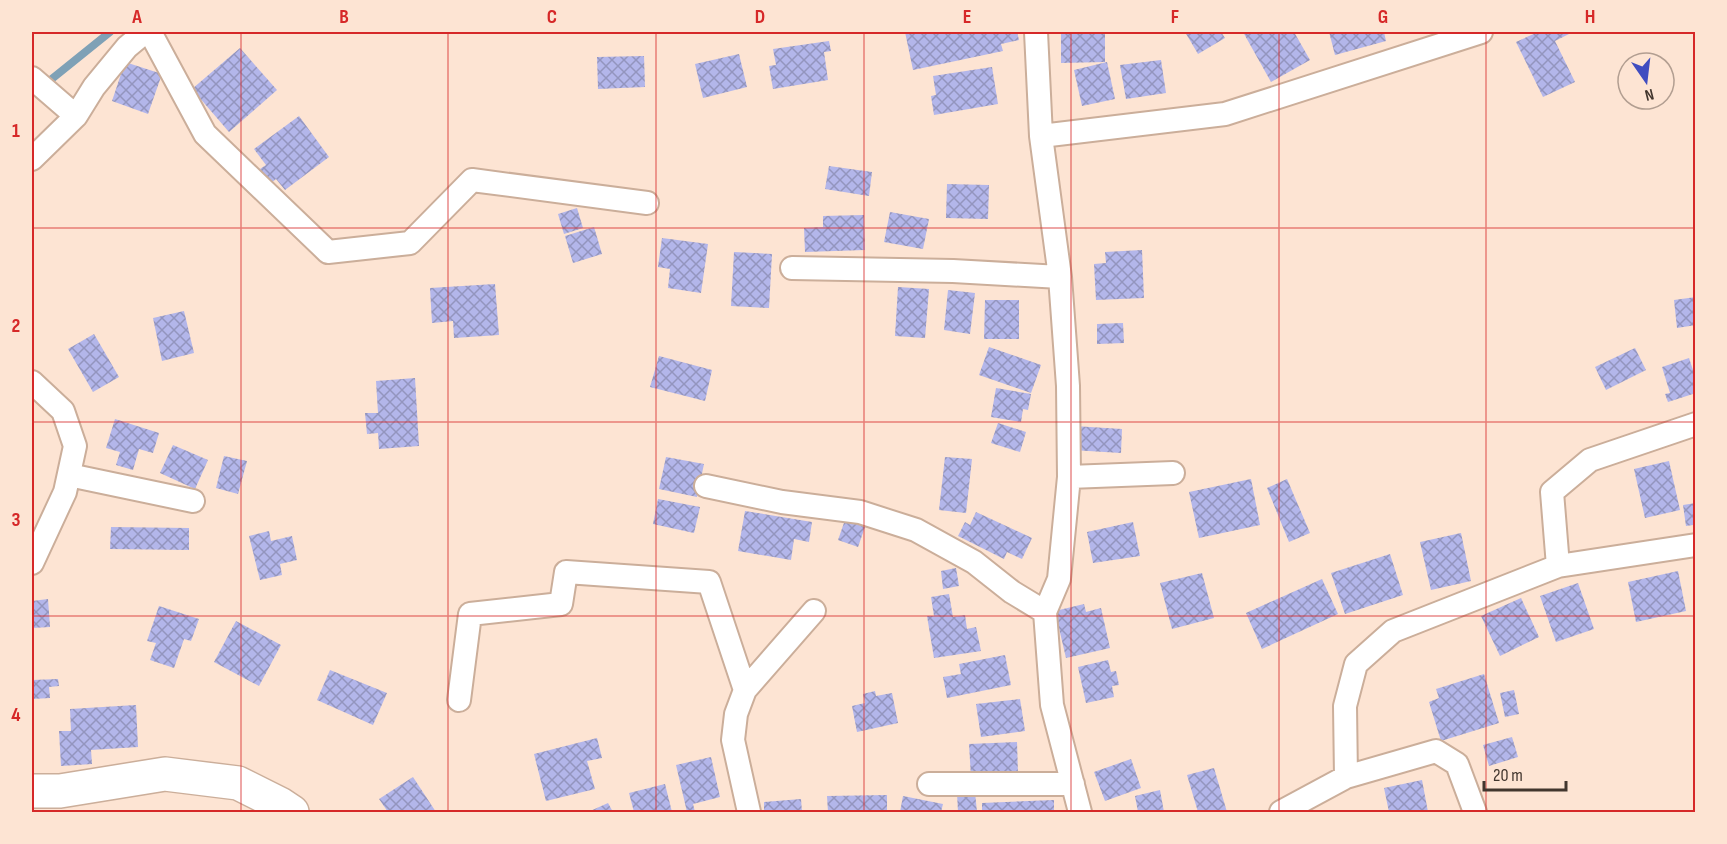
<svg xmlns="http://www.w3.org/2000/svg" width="1727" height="844" font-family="'Sofia Sans Condensed',sans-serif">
<defs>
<pattern id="building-cross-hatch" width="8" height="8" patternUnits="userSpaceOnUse" patternTransform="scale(1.5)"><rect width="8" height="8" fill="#b3b6ea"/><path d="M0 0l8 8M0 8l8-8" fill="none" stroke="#9395be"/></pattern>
</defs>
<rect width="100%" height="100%" fill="#fde4d3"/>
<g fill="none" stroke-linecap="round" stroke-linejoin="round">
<path stroke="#7fa1b6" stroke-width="8" d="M43,86L110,32"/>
</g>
<path fill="url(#building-cross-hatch)" d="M905,32H1017L1019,40L1001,44L1003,51L913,70Z
M1061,32H1105V62L1061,63Z
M1185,32H1221L1225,38L1198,54Z
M1243,32H1294L1310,60L1271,82Z
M1329,32H1384L1386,41L1335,55Z
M1538,32H1570L1571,33L1555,41L1575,82L1543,97L1516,42Z
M829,41L831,51L824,52L828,80L773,89L769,66L776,65L773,49Z
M240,48L277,90L229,132L192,89Z
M739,54L747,87L703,98L695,64Z
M644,56L645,87L598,89L597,57Z
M1161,60L1166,93L1126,99L1120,65Z
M125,62L162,74L148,114L112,101Z
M1107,62L1115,99L1082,106L1074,70Z
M992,67L998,104L934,115L931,96L936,95L933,76Z
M299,116L329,157L285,190L276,179L271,183L260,169L266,165L254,149Z
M829,166L872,172L869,196L825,189Z
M947,184L989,185L988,219L946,218Z
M577,208L583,228L564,234L558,214Z
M890,212L929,219L923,249L884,242Z
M864,215L865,250L805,252L804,228L823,227V216Z
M594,227L602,254L573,263L565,236Z
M662,238L708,244L701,293L668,288L670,269L658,267Z
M1142,250L1144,298L1096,300L1094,264L1106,263L1105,252Z
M734,252L772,254L769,308L731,306Z
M495,284L499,335L454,338L453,321L432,323L430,288Z
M898,287L929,289L925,338L895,336Z
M948,290L975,293L970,334L944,330Z
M1696,297V325L1677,328L1674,300Z
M985,300H1019V339H984Z
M184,311L194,353L162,361L153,318Z
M1123,323L1124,343L1097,344V324Z
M94,334L119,377L93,392L68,349Z
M989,347L1041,365L1031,393L979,375Z
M1635,348L1646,370L1606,390L1595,367Z
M659,356L712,370L705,401L650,387Z
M1689,358L1696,379V393L1668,402L1665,394L1670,393L1662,367Z
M415,378L419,446L379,449L378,433L367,434L365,413H378L376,381Z
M996,388L1031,394L1028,410L1023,409L1021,422L991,417Z
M115,419L159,433L153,453L139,449L133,470L116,465L120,452L106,448Z
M998,423L1026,432L1020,452L991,443Z
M1074,426L1122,429L1121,453L1072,450Z
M173,445L208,460L195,489L160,473Z
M224,456L247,461L238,494L216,488Z
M666,457L704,464L697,497L659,489Z
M945,457L972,459L966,513L939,510Z
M1669,461L1680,510L1645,518L1634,469Z
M1251,479L1260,525L1199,538L1189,492Z
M1287,479L1310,533L1289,542L1267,488Z
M658,499L700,507L694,533L653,524Z
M1696,503V531L1694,532L1693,525L1686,526L1683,505Z
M745,511L812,522L809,542L794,539L791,560L738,551Z
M976,512L1032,538L1022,559L1007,552L1004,559L958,536L965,522L970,525Z
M845,520L865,527L858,547L838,540Z
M1133,522L1140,556L1093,563L1087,532Z
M111,527L189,528V550L110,549Z
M269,531L271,541L292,536L297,560L280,564L282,575L260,580L249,536Z
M1461,533L1471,581L1431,590L1420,542Z
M1390,554L1403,595L1345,614L1331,573Z
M956,568L959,586L943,589L941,571Z
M1678,571L1686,611L1636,622L1628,582Z
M1202,573L1214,618L1172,629L1160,583Z
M1322,579L1338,614L1262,649L1246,613Z
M1578,583L1594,629L1556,642L1540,596Z
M949,594L953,617L965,615L967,629L976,627L981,651L934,658L927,616H934L931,597Z
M1521,598L1539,637L1500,656L1481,616Z
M48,599L50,627L32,628V601Z
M1084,604L1086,612L1101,608L1110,648L1066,658L1055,611Z
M159,606L199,619L191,641L184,639L174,668L150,660L156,643L147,641Z
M236,621L281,645L259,686L214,662Z
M1005,655L1011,685L947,698L943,677L961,674L959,664Z
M1108,660L1111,672L1116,671L1119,685L1112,686L1114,697L1086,703L1078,667Z
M330,670L387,693L373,725L317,700Z
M1484,674L1499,723L1441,741L1429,702L1439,698L1436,689Z
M58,679L59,686L49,687L50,698L32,699V680Z
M1514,690L1519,714L1505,717L1500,693Z
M875,691L876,696L892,693L898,723L857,732L852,706L865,703L863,694Z
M1020,699L1025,731L981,737L976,704Z
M136,705L138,747L91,750L92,764L61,766L59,731H71L70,709Z
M1512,737L1518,757L1489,766L1483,745Z
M597,738L602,758L587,761L595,789L546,801L534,754Z
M1017,742L1018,774L971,777L969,744Z
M711,757L720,797L693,804L695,812H687L676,765Z
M1131,759L1141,788L1105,801L1094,772Z
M1214,768L1227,812H1198L1187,775Z
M413,777L436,812H388L379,799Z
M1422,780L1428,812H1389L1384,788Z
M665,784L672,812H634L629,793Z
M1160,790L1164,812H1138L1135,796Z
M975,792L977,812H958L957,793Z
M887,795V812H828L827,796Z
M903,796L943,804L941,812H900Z
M801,799L802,812H764V802Z
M1054,800V812H982V803Z
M608,803L613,812H588Z"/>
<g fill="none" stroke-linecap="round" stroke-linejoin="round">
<defs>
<path id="minor" d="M150,32L205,134L328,252L410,243L472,180L647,203
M1036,32L1041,136L1060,277L1068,386L1069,477L1059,579L1045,612L1052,705L1080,812
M32,78L76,116
M1041,136L1225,114L1481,32
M32,159L76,116L94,87L127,47L145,32
M792,268L953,271L1060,277
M32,382L63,411L75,446L65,492L32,563
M69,475L193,501
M1069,477L1173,473
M706,486L782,502L860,512L916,530L974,562L1012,592L1045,612
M1558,566L1552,492L1590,460L1696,424
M459,700L470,614L561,604L566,572L709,582L745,690
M1346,777L1436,751L1457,764L1475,812
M929,784H1073
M749,812L733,740L736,714L745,690L814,611
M1281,812L1346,777L1345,706L1356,664L1393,631L1558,566L1696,545"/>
<path id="secondary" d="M32,791H60L165,774L238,783L280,804L292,812"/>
</defs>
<use href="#minor" stroke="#cbae9a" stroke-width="26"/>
<use href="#secondary" stroke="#cbae9a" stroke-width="36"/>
<use href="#minor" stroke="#fff" stroke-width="22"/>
<use href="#secondary" stroke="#fff" stroke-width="33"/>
</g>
<path fill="none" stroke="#d62828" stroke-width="1.5" stroke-opacity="0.55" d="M241,32V812M448,32V812M656,32V812M864,32V812M1071,32V812M1279,32V812M1486,32V812M32,228H1696M32,422H1696M32,616H1696"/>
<rect width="1727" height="844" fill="none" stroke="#fde4d3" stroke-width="66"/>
<g transform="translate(1646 81) rotate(166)"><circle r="28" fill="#fde4d3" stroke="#b29e91" stroke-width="1.5"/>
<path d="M0-4.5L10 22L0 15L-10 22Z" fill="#404dc0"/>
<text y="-9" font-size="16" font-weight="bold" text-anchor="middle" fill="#42362e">N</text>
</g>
<path d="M1484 781v9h82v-9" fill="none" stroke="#42362e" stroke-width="3"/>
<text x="1493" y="781" font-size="18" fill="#42362e" stroke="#fde4d3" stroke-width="4.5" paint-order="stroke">20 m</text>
<rect x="33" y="33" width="1661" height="778" fill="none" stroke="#d62828" stroke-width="2"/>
<g font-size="20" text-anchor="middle" font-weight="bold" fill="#d62828">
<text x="137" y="23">A</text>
<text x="344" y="23">B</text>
<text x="552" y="23">C</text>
<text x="760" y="23">D</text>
<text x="967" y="23">E</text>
<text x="1175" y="23">F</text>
<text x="1383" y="23">G</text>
<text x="1590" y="23">H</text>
<text x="16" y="137">1</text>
<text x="16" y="332">2</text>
<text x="16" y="526">3</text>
<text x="16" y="721">4</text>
</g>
</svg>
